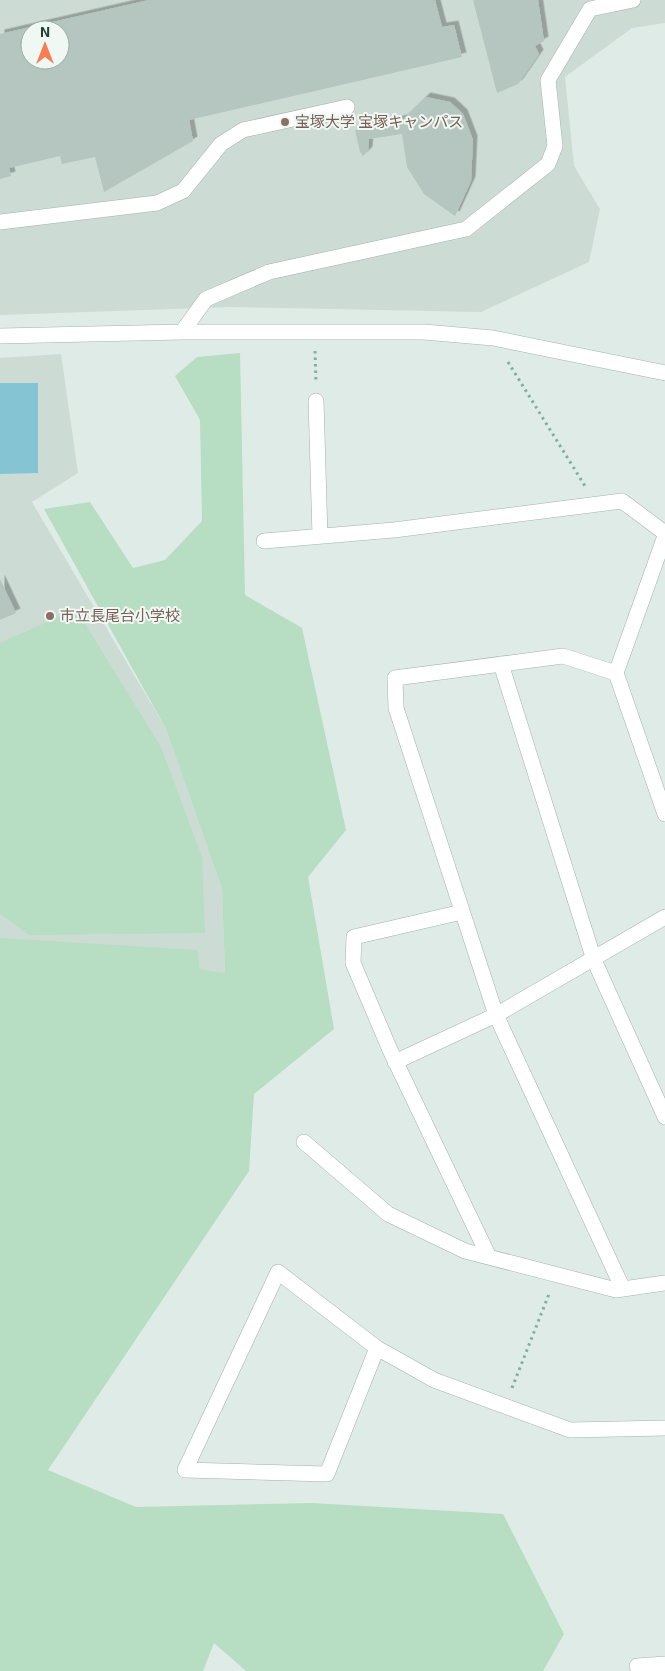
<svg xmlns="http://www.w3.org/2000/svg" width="665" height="1671" font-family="'Exo 2','Noto Sans JP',sans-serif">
<defs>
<filter id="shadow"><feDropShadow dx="4.5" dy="-4.5" stdDeviation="0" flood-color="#0004"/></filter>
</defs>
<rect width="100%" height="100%" fill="#dfebe6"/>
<path fill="#cddbd5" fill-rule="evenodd" d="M0,0H665V23L632,28L565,77L574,166L600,209L589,262L481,312L231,307L0,315ZM30,30H60V60H30Z
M61,354L78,473L32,502L166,729L222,889L225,973L0,991V358Z"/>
<path fill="#b7ddc2" d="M240,353L245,595L302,628L346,830L308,877L334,1029L254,1094L249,1171L48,1470L136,1507L312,1503L503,1514L564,1634L543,1671H246L214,1643L203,1671H0V938L198,950L199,969L225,973L222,889L166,729L44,509L90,502L133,568L165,560L202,521L200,420L175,376L197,357Z
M76,609L161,747L202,857L205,933L29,935L0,914V643Z"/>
<path fill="#85c5d3" d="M0,383H38V473L0,474Z"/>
<path fill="#b4c6bf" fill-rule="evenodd" filter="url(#shadow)" d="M149,0H435L442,27L454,25L462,57L189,120L193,141L104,192L95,157L62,164L60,156L9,168L11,176L0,179V34ZM30,30H60V60H30Z
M473,0H538L544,41L535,46L539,54L518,84L497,93Z
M426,97L450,102L463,114L473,140L471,181L455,216L424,194L407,167L402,134L369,139L368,151L363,156L360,152L355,130L403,119Z
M0,579L16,613L0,620Z"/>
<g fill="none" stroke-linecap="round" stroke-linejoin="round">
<defs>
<path id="minor" d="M0,222L157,203L183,191L221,144L243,130L347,107
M182,332L206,299L269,272L466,229L548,164L555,146L548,80L590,9L633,0
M0,336L182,332H424L493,338L665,373
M316,401L320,536
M264,541L394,530L622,501L665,533
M501,664L594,960L665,1117
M616,673L665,536
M462,912L354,937L353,963L390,1050L489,1257
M395,1062L496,1015L665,917
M304,1142L388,1214L465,1251L616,1290L665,1283
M623,1289L496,1015L396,708L395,678L563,656L616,673L665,814
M377,1348L327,1474L185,1470L278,1272L377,1348L434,1380L570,1430L665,1428
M637,1666L665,1664"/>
</defs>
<use href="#minor" stroke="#a2b3ad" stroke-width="16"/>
<path stroke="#7eb0a1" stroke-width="3" stroke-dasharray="2.5 4" stroke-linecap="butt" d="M315,351L316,382
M508,362L585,486
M512,1388L549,1294"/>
<use href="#minor" stroke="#fff" stroke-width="15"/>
</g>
<g fill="#8d6e63" stroke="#f0f8f4" stroke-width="2">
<circle cx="285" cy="122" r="5"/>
<circle cx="50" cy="616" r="5"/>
</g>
<g text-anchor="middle" stroke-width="4" stroke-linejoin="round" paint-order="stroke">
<g font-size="15" fill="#785e54" stroke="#f0f8f4" text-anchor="start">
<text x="295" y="127">宝塚大学 宝塚キャンパス</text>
<text x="60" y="621">市立長尾台小学校</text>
</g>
</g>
<g transform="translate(45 45)"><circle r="24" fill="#f0f8f4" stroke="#9dada8"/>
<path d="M0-4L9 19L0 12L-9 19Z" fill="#f77d52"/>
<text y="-8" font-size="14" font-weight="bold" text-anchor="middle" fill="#203c35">N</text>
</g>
</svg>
